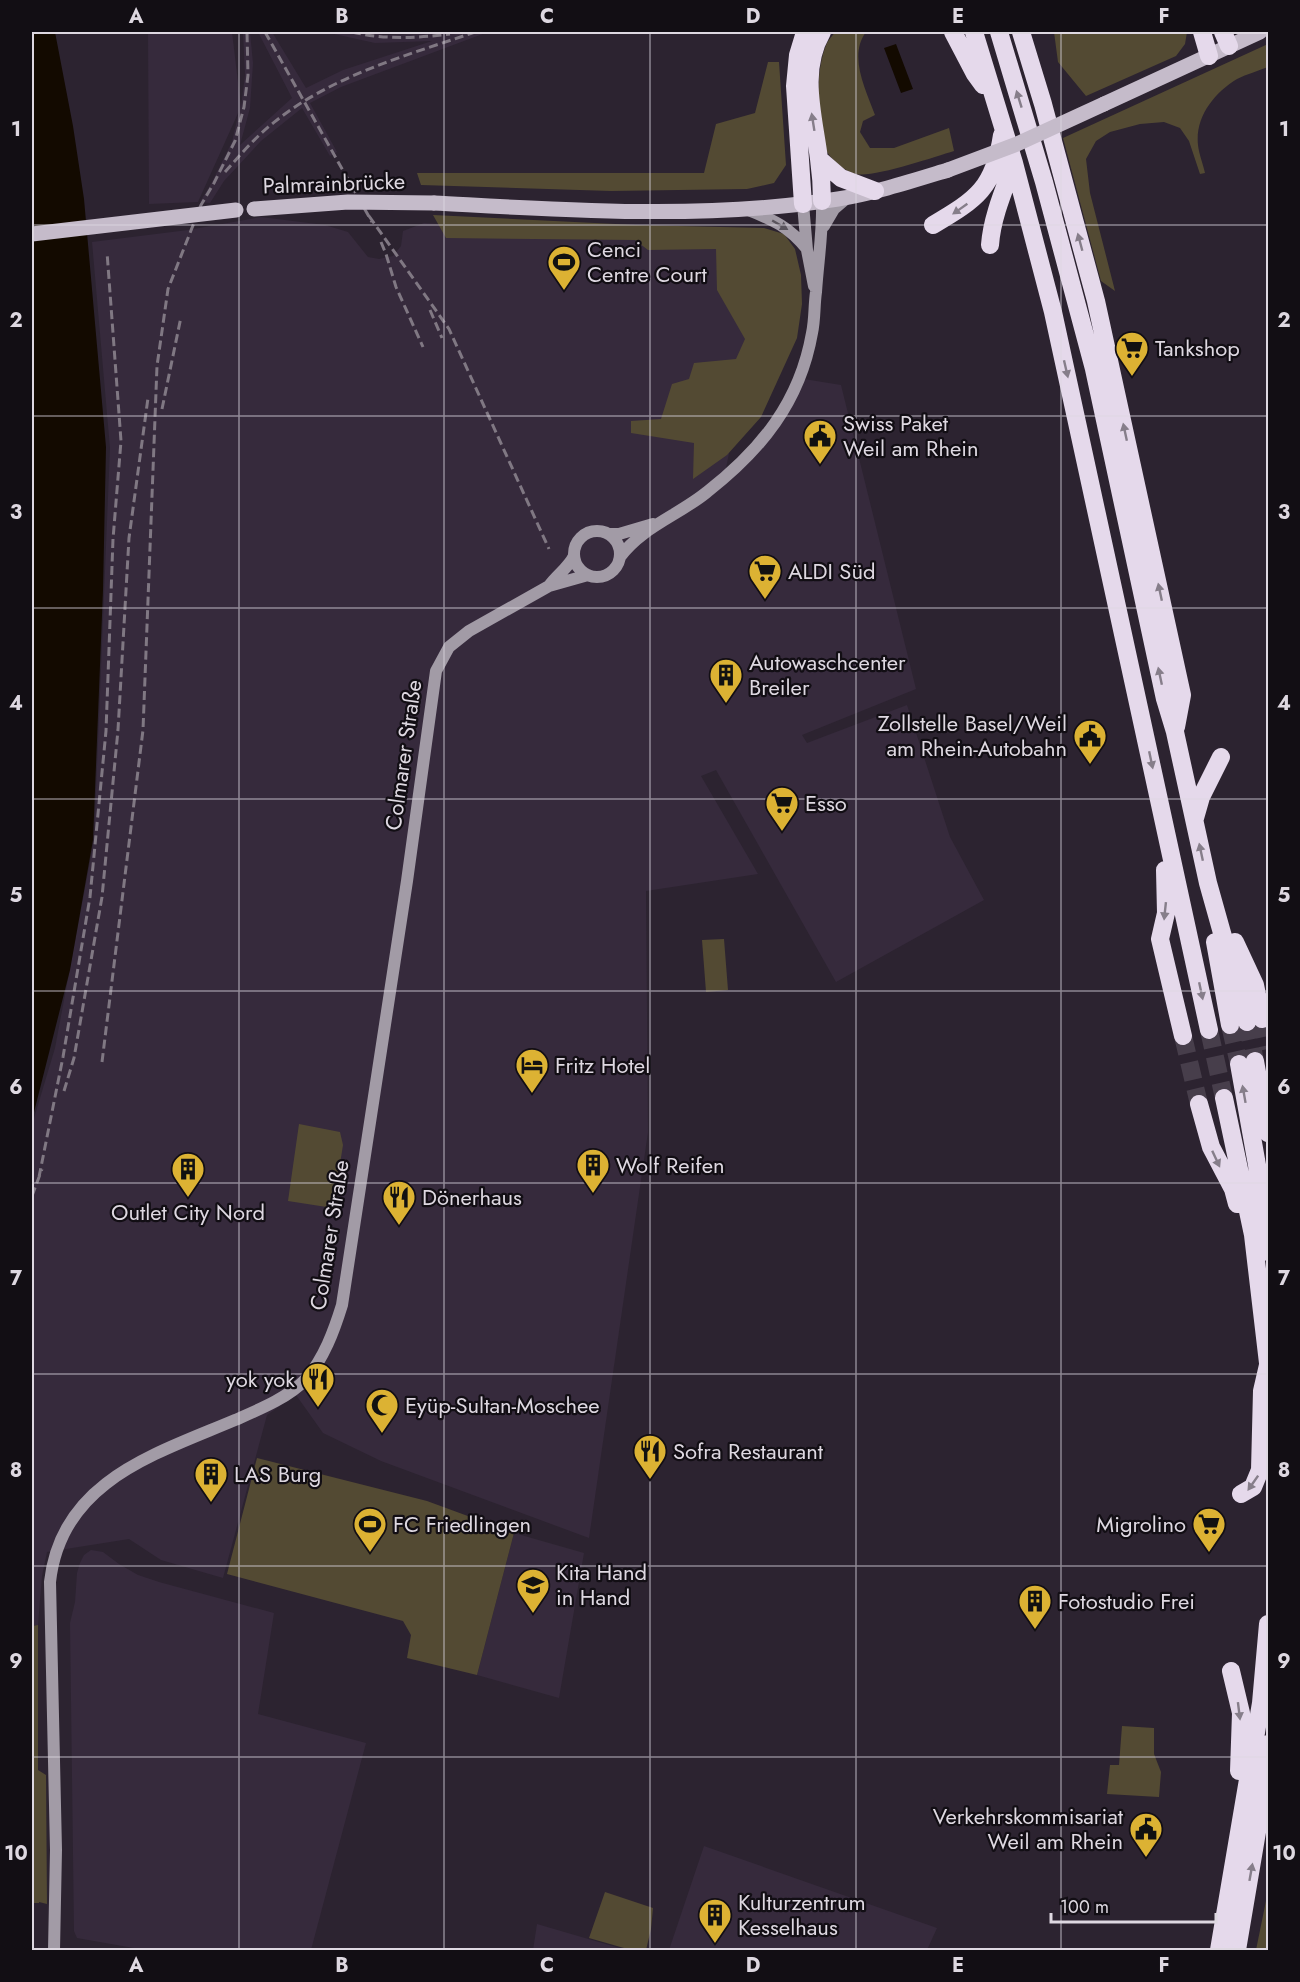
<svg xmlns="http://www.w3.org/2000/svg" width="1300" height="1982" font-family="Jost,sans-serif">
<rect width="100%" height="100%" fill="#2c2330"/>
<path fill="#362a3c" d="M148,32H232L241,107L245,75L243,32H250L253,63L250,108L240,145L292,98L258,32H272L306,88L343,70L432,41L375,43L325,32H370L384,35L428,34L441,32H488L341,87L310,103L337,152L330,156L302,108L261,141L224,181L210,203L200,202L212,182L232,142L239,111L198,202L149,204Z
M261,217L325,225L348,232L368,257L379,259L393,256L401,246L403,231L424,223L748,244L776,255L732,439L722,487L754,458L804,379L841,385L916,689L802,735L807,743L907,705L950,837L984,900L836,982L716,770L701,776L758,874L646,891L648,1132L589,1538L381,1461L323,1433L296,1395L267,1415L223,1578L161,1560L129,1539L47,1552L42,1576L38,1625L32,1626V1125L55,1048L94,840L110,448L92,242L188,230Z
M514,1533L584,1553L559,1698L477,1675Z
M91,1550L103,1552L119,1564L138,1575L159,1582L274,1613L258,1714L366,1743L311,1950H145L77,1938L74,1931L70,1623L75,1602L77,1573L80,1563L84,1555Z
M704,1846L937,1928L927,1950H669Z
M537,1924L626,1950H533Z"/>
<path fill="#534a33" d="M835,32H866C848,56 866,90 875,115L863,121L860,132L870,148H894L949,128L954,151C934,157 873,178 856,174C845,172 829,158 825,148C816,121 815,69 827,43C829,39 833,35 835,32Z
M1054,32H1187L1185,44L1176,56L1086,96L1058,62Z
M1268,44V67C1258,71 1247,74 1237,79C1214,93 1195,117 1198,145C1199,154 1203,164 1205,173L1200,174L1189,141L1180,128L1164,122L1140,124L1110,132L1096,141L1086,159L1090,193L1115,291L1101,281L1063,138Z
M768,62H779L786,165L774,183L747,189L611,191L421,185L417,173H704L716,124L755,113Z
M433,215L636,225L764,228L784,234L795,249L801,275L802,304L797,338L761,417L727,455L693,479L694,443L631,433V421L661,419L672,384L689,379L694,363L736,359L745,339L717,290L716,249L648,250L635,240L446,238Z
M724,939L728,990L706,992L702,940Z
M299,1124L340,1132L343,1145L333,1208L288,1201Z
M257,1458L427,1501L514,1533L477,1675L407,1658L411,1635L403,1621L227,1574Z
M38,1625V1770L46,1775L47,1904L39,1902V1903H32V1626Z
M1122,1726L1154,1728V1754L1161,1772L1159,1797L1107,1794L1110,1765H1119Z
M1268,1891V1950H1256Z
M605,1892L653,1908L651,1929L646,1950H631L589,1938Z"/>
<path fill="#130a00" d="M32,32H55L73,126L84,199L106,447L103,590L93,840L70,970L32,1120Z
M896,44L913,89L901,93L884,48Z"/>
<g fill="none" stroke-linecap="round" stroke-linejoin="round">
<path stroke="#473e4b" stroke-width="18" stroke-dasharray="18 9" stroke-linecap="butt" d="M1262,1019L1268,1049
M1247,1022L1255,1061
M1230,1025L1239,1064
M1209,1030L1224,1098
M1183,1036L1199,1104"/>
<path stroke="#a29ba6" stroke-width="12" d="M803,204L807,250L814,286
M748,210C774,220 789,227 807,249
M824,226L834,209L848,197
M574 554a23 23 0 1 1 46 0a23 23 0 1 1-46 0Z
M609,534H619L653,524
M620,557C642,527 679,515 707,492C761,450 800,402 812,333C815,319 814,306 816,292C818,261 823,232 822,201
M549,586C557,575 568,568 574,556
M54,1950L56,1850L50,1582C61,1481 155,1454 235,1420C258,1410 288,1398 306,1379C324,1358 334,1331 342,1305L407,881L436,671L449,647L469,631L549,586L588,575"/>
<path stroke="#c5bbca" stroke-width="15" d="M1104,104L1260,32
M434,203C568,210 705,220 838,199C875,193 912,181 948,170"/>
<path stroke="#e5d9eb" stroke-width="18" d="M822,32C799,72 814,117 819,159C821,173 822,187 822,201
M953,32L975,74L983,85
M974,32L1014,163L1053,312L1209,1030
M999,32L1044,182L1094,369L1165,699L1175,732L1208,883L1247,1022
M1021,32L1043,104L1096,301L1182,695L1176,727
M1202,32L1209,56
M1223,32L1229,46
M819,159L841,178L875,191
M803,204L795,86L798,55L805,32
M933,225C977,199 994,188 1002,135
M990,245C992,217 1004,190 1014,163
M1195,818L1201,797L1221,757
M1165,870L1166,913L1160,939L1183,1036
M1215,942L1230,1025
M1235,942L1255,985L1262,1019
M1255,1061L1268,1133
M1239,1064L1257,1165L1268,1252
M1224,1098L1253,1235L1268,1363
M1199,1104L1211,1147L1233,1189L1237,1204
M1241,1494L1253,1487L1260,1470L1262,1391L1268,1365
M1231,1671L1241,1713L1239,1771
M1219,1950L1261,1703L1268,1624
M1237,1950L1258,1826L1262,1783L1268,1744"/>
<path stroke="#807883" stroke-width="3" stroke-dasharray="9 4.5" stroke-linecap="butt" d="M265,32L372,222
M352,32C386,40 417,38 450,34
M225,172C241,154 257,135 277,120C334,75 408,55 475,32
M369,216L449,329L549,549
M381,242L386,254L396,287L423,347
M430,310L442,338
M162,409L181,317
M102,1062L143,730L157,366L168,289L201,205L214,183L235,141L244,107L248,75L247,32
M64,1091L74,1058L102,897L118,730L129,538L148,398
M39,1177L63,1057L90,897L106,731L113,539L121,441L107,252
M32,1196L42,1169"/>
<path stroke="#c5bbca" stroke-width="15" d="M948,170L1017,144L1104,104
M254,209L348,202L434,203
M32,234L236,210"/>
</g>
<defs><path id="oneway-solid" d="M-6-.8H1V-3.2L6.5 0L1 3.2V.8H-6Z" transform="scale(1.5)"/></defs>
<g fill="#867e8a">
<use href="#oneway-solid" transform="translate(1019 99) rotate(-107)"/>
<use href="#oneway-solid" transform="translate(813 122) rotate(-99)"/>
<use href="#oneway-solid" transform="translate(960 209) rotate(145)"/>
<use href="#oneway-solid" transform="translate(1080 242) rotate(-105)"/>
<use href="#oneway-solid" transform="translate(1066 369) rotate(77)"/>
<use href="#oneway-solid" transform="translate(1125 432) rotate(-102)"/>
<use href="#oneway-solid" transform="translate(1160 592) rotate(-102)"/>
<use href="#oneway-solid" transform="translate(1160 676) rotate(-102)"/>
<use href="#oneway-solid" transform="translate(1151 760) rotate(78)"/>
<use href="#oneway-solid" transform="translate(1201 852) rotate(-102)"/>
<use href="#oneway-solid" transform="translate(1165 911) rotate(96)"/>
<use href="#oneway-solid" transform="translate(1201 991) rotate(78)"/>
<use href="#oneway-solid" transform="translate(1244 1094) rotate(-100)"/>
<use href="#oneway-solid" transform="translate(1216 1159) rotate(65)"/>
<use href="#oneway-solid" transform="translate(1253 1483) rotate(125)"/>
<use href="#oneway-solid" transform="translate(1239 1711) rotate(83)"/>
<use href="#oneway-solid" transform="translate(1251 1872) rotate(-80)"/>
</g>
<use fill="#5a545d" href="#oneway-solid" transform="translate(780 225) rotate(30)"/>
<path fill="none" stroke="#ded8e1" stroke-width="1.5" stroke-opacity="0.55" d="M239,32V1950M444,32V1950M650,32V1950M856,32V1950M1061,32V1950M32,225H1268M32,416H1268M32,608H1268M32,799H1268M32,991H1268M32,1183H1268M32,1374H1268M32,1566H1268M32,1757H1268"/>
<defs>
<symbol id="stadium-pin" viewBox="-11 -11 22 30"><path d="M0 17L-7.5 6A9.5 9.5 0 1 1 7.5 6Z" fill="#dcb233" stroke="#120e14"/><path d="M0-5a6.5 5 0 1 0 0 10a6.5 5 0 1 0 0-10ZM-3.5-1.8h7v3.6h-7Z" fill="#111"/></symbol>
<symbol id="supermarket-pin" viewBox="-11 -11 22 30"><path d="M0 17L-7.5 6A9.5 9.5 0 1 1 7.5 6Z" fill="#dcb233" stroke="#120e14"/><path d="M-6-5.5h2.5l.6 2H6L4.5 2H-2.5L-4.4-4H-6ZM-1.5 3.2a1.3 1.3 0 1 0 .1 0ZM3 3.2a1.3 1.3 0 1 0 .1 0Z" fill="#111"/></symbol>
<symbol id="civic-pin" viewBox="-11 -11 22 30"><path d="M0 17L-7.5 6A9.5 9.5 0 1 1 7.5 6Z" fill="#dcb233" stroke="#120e14"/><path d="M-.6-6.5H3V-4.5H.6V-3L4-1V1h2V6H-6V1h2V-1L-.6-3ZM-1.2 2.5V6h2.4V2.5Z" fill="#111"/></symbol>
<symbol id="building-pin" viewBox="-11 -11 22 30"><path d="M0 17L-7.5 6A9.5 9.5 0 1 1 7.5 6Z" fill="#dcb233" stroke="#120e14"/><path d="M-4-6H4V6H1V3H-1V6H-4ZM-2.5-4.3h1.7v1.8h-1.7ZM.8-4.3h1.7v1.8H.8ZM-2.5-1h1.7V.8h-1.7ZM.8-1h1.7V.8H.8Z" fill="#111"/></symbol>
<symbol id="hotel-pin" viewBox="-11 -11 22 30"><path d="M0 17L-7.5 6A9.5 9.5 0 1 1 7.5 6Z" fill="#dcb233" stroke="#120e14"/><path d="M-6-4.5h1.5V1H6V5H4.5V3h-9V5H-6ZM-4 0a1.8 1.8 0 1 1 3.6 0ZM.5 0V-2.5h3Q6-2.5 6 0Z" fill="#111"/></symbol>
<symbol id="restaurant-pin" viewBox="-11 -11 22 30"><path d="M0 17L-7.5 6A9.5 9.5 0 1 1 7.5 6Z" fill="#dcb233" stroke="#120e14"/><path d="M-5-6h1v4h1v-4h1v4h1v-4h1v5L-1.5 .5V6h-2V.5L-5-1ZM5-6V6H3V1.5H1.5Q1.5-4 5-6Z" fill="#111"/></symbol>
<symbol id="mosque-pin" viewBox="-11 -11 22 30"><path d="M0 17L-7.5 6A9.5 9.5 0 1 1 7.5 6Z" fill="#dcb233" stroke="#120e14"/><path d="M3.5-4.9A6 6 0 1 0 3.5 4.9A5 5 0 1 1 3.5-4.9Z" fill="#111"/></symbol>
<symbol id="school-pin" viewBox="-11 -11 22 30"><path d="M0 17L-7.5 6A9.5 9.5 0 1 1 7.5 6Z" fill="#dcb233" stroke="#120e14"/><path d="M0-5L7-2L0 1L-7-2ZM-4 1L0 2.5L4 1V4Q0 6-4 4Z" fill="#111"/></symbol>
</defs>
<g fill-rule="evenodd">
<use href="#stadium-pin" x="545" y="243" width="38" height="52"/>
<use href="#supermarket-pin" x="1113" y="329" width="38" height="52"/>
<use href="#civic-pin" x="801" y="417" width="38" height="52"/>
<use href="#supermarket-pin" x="746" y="552" width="38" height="52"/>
<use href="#building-pin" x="707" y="656" width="38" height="52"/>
<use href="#civic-pin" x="1071" y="717" width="38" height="52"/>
<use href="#supermarket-pin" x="763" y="784" width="38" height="52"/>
<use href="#hotel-pin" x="513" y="1046" width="38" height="52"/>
<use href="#building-pin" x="574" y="1146" width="38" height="52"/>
<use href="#building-pin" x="169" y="1150" width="38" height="52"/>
<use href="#restaurant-pin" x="380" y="1178" width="38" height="52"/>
<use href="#restaurant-pin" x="299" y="1360" width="38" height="52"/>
<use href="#mosque-pin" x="363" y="1386" width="38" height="52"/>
<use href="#restaurant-pin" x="631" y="1432" width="38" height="52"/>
<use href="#building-pin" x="192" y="1455" width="38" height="52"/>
<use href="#stadium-pin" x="351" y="1505" width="38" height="52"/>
<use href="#supermarket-pin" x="1190" y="1505" width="38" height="52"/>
<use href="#school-pin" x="514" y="1566" width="38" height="52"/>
<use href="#building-pin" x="1016" y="1582" width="38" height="52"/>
<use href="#civic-pin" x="1127" y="1810" width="38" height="52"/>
<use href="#building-pin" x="696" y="1896" width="38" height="52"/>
</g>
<g text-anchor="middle" stroke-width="4.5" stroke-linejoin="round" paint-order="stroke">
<g font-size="22" fill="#ded8e1" stroke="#120e14">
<text transform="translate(334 183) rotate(-2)" y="8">Palmrainbrücke</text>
<text transform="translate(403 755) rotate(-82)" y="8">Colmarer Straße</text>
<text transform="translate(329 1235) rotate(-81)" y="8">Colmarer Straße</text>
</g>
<g font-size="22" fill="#ded8e1" stroke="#120e14" text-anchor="start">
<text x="587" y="257">Cenci<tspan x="587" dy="25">Centre Court</tspan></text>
<text x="1155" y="356">Tankshop</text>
<text x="843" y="431">Swiss Paket<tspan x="843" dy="25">Weil am Rhein</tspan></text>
<text x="788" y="579">ALDI Süd</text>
<text x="749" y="670">Autowaschcenter<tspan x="749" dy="25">Breiler</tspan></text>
<text x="1067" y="731" text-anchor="end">Zollstelle Basel/Weil<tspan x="1067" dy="25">am Rhein-Autobahn</tspan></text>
<text x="805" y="811">Esso</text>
<text x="555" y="1073">Fritz Hotel</text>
<text x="616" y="1173">Wolf Reifen</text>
<text x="422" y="1205">Dönerhaus</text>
<text x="188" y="1220" text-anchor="middle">Outlet City Nord</text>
<text x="295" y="1387" text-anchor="end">yok yok</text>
<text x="405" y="1413">Eyüp-Sultan-Moschee</text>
<text x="673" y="1459">Sofra Restaurant</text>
<text x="234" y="1482">LAS Burg</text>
<text x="393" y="1532">FC Friedlingen</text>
<text x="1186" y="1532" text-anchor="end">Migrolino</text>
<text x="556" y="1580">Kita Hand<tspan x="556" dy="25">in Hand</tspan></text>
<text x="1058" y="1609">Fotostudio Frei</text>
<text x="1123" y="1824" text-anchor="end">Verkehrskommisariat<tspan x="1123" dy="25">Weil am Rhein</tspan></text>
<text x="738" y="1910">Kulturzentrum<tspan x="738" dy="25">Kesselhaus</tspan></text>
</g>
</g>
<rect width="1300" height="1982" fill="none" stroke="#120e14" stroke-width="66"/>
<path d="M1051 1913v9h165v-9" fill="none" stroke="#ded8e1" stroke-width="3"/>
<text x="1060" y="1913" font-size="18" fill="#ded8e1" stroke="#120e14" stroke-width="4.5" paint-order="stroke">100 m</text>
<rect x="33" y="33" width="1234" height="1916" fill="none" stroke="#ded8e1" stroke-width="2"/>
<g font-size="20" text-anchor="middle" font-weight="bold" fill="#ded8e1">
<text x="136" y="23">A</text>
<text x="342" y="23">B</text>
<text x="547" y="23">C</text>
<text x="753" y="23">D</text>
<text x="958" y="23">E</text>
<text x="1164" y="23">F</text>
<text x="16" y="136">1</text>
<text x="1284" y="136">1</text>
<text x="16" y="327">2</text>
<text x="1284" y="327">2</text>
<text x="16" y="519">3</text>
<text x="1284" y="519">3</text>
<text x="16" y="710">4</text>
<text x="1284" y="710">4</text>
<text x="16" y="902">5</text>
<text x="1284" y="902">5</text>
<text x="16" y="1094">6</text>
<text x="1284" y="1094">6</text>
<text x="16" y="1285">7</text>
<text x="1284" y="1285">7</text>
<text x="16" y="1477">8</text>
<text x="1284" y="1477">8</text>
<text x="16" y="1668">9</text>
<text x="1284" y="1668">9</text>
<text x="16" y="1860">10</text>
<text x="1284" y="1860">10</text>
<text x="136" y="1972">A</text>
<text x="342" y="1972">B</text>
<text x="547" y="1972">C</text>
<text x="753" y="1972">D</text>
<text x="958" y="1972">E</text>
<text x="1164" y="1972">F</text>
</g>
</svg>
